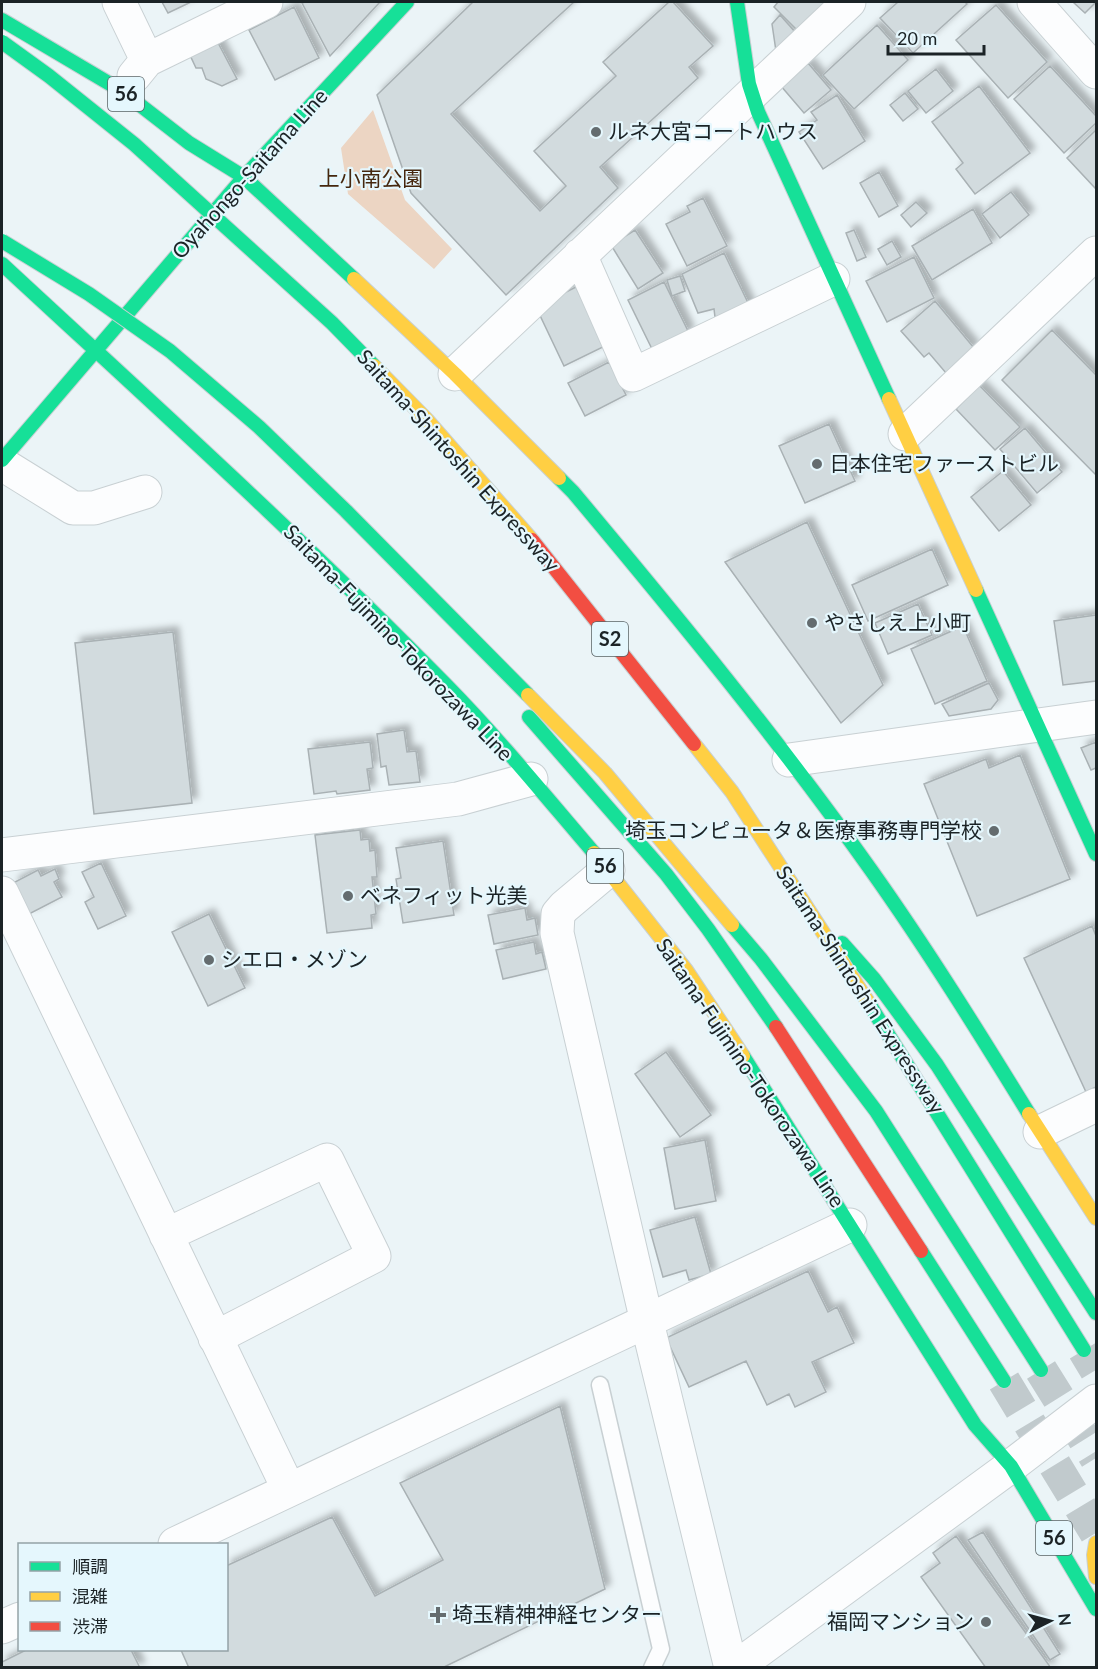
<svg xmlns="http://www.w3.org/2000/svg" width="1098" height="1669" font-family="Lato,'Noto Sans JP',sans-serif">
<defs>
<filter id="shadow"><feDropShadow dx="5.5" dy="-5.5" stdDeviation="3" flood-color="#0004"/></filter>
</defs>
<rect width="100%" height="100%" fill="#ebf4f7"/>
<path fill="#ecd5c3" d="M373,110L405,200L452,249L434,269L348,194L341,148Z"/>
<path fill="#d2dbde" stroke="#a9b1b4" stroke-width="1.5" filter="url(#shadow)" d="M162,2H191L168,13Z
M305,2H380L330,56L302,3Z
M473,2H574L451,114L540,211L566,186L534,151L616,76L603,62L669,2H673L713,46L689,67L698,78L600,167L618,188L506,295L411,193L377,95Z
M778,2H829L798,31L774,7Z
M898,2H965L967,4L913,53L880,18Z
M1073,2H1096L1085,13Z
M996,5L1047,62L1008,98L956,40Z
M294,7L319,58L275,80L249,30Z
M780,15L796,33L776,51L772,24Z
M877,25L908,60L854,109L823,75Z
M216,39L237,79L222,86L206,79L202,68H196L189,53Z
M808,63L831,90L804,113L781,86Z
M1050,66L1096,116V123L1064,153L1014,99Z
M936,69L953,91L926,113L908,91Z
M979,86L1030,153L975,194L956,169L963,163L932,122Z
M905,93L918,109L903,121L890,105Z
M837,95L865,141L823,169L799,132L817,120L811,112Z
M1096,130V189L1067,158Z
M879,172L898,206L879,217L860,183Z
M1011,192L1029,215L1000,238L982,214Z
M703,198L727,246L687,266L666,224L690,212L687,206Z
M916,202L927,213L911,227L901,215Z
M973,209L992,243L932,280L912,246Z
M635,230L663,273L638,289L611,245Z
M854,230L866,257L857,261L846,233Z
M892,241L901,257L887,265L878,249Z
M724,253L751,309L715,317L714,309L698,313L682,274Z
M914,257L934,298L887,322L866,281Z
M680,276L685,291L672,296L667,280Z
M664,282L689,333L653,351L628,300Z
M576,287L605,346L564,366L536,307Z
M935,301L974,348L946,373L929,353L924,357L901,331Z
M1052,330L1096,375V475L1002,380Z
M609,362L626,395L585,416L568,383Z
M979,385L1020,427L995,450L956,409Z
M829,424L855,481L805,503L779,446Z
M1025,428L1062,472L1037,493L1000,449Z
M1003,471L1031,505L999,531L971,497Z
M807,522L883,685L841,723L725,562Z
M932,549L948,585L868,621L852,585Z
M918,604L932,635L888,654L875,623Z
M1096,615V681L1063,685L1054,621Z
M963,626L987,681L935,704L911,649Z
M173,632L192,803L94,814L75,643Z
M989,683L998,700L991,709L949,716L942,704Z
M404,730L407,752L416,751L420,782L389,785L386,766L381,767L377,734Z
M370,742L373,768L367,769L370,790L337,794L336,791L314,794L308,749Z
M1096,742V768L1091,770L1081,748Z
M1020,755L1070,879L977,916L924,784L986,759L989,768Z
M360,830L361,840L369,839L370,851L375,850L377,877H372L376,914L371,915L372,928L327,933L315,835Z
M443,841L454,915L403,923L396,879L401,878L396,848Z
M101,863L126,916L98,929L85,902L94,897L82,872Z
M55,869L59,879L54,882L62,897L29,914L13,883L38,870L41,876Z
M525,908L527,920L535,918L538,935L494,944L488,915Z
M209,914L245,988L208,1006L172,932Z
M1092,926L1096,936V1087L1086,1092L1024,958Z
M534,942L536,954L542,952L546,969L503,979L496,950Z
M666,1052L711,1115L680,1137L635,1074Z
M705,1140L716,1201L675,1209L664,1148Z
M695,1217L711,1274L689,1280L686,1270L663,1277L650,1230Z
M808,1271L828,1312L837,1307L854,1343L812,1362L826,1392L795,1407L789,1394L767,1405L746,1361L689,1387L666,1338Z
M560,1406L605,1589L442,1668H189L181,1650H226V1566L332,1517L375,1596L443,1560L400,1483Z
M983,1532L1060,1654L1050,1660L968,1540Z
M956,1536L1051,1668H986L921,1577L940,1563L933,1553Z
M26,1650H131L140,1668H2V1662Z"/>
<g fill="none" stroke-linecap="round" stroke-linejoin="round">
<path stroke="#c1cacd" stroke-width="33" stroke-dasharray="33 16" stroke-linecap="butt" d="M1084,1350L1096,1370
M1041,1370L1096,1458
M1004,1381L1096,1533"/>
<defs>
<path id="lane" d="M600,1385L661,1649L652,1668"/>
<path id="street" d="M119,2L147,60L134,76
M1034,2L1096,72
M147,60L266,2
M580,255L633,375L833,279
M455,374L849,2
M905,434L1096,253
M2,464L73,508H94L145,492
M789,760L1096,717
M2,855L458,799L531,779
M608,870L564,907L558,914L557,933L647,1322L731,1668
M2,893L289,1490
M1040,1132L1096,1105
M166,1235L327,1160L374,1256L215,1338
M175,1544L850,1225
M2,1627L20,1619
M735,1668L1011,1466L1096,1401"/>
<path id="fast" d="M737,2L749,84L758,112L889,399
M2,20L122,91L189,143L244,177L354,279
M2,264C152,403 304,540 447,686C499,739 546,797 594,853
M2,460L244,177L407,2
M559,478L573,492C676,615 778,739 871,870C927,949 978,1031 1029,1114
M976,590L1096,854
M529,717L666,874L708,929L776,1027
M842,943L874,979L937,1065L1096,1313
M743,1056L975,1425L1011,1466L1096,1609
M921,1251L1004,1381"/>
<path id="slow" d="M354,279L455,374L559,478
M889,399L976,590
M594,853L686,970L743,1056
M1029,1114L1096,1218
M1096,1543L1094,1555L1096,1577"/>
<path id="jam" d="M776,1027L921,1251"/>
</defs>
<use href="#lane" stroke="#c8d0d3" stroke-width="19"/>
<use href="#street" stroke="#c8d0d3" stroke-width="35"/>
<use href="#fast" stroke="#c8d0d3" stroke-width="16"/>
<use href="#slow" stroke="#c8d0d3" stroke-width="16"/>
<use href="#jam" stroke="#c8d0d3" stroke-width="16"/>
<use href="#lane" stroke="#fcfdfe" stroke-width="16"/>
<use href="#street" stroke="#fcfdfe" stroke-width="33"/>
<use href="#fast" stroke="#16e098" stroke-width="14"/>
<use href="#slow" stroke="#ffcf43" stroke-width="14"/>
<use href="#jam" stroke="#f24e42" stroke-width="14"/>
<defs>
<path id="fast-bridge" d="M2,42L49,76L134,144L332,323L374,366
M2,241L89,294L170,351L259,427L346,511L528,695
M732,925L761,959L876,1111L1041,1370
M868,1002L1084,1350"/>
<path id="slow-bridge" d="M374,366L427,420L532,540
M528,695L605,773L732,925
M694,744L732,792L868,1002"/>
<path id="jam-bridge" d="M532,540L694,744"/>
</defs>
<use href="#fast-bridge" stroke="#c8d0d3" stroke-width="16" stroke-linecap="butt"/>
<use href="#slow-bridge" stroke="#c8d0d3" stroke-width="16" stroke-linecap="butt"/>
<use href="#jam-bridge" stroke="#c8d0d3" stroke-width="16" stroke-linecap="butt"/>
<use href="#fast-bridge" stroke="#16e098" stroke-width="14"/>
<use href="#slow-bridge" stroke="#ffcf43" stroke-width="14"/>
<use href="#jam-bridge" stroke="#f24e42" stroke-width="14"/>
</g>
<g fill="#646c6f" stroke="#e5f7fd" stroke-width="2">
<circle cx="596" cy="132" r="6"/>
<circle cx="817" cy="464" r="6"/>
<circle cx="812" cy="623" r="6"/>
<circle cx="994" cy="831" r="6"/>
<circle cx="348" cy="896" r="6"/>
<circle cx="209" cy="960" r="6"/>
<path d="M435 1606h6v6h6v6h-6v6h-6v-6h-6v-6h6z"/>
<circle cx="986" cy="1622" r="6"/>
</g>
<g text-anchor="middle" stroke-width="4.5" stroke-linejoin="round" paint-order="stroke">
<g fill="#e5f7fd" stroke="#586366" stroke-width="1.5">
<rect x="108" y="77" width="36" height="34" rx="4.5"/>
<rect x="592" y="622" width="36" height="34" rx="4.5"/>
<rect x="587" y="849" width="36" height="34" rx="4.5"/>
<rect x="1036" y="1521" width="36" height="34" rx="4.5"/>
</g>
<g font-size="20" font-weight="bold" fill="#1b2326">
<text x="126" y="101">56</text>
<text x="610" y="646">S2</text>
<text x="605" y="873">56</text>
<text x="1054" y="1545">56</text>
</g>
<g font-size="21" fill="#1b2326" stroke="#e5f7fd" text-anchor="start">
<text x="608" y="139">ルネ大宮コートハウス</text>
<text x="829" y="471">日本住宅ファーストビル</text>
<text x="824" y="630">やさしえ上小町</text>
<text x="982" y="838" text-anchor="end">埼玉コンピュータ＆医療事務専門学校</text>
<text x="360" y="903">ベネフィット光美</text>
<text x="221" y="967">シエロ・メゾン</text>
<text x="452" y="1622">埼玉精神神経センター</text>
<text x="974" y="1629" text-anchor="end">福岡マンション</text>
</g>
<g font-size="21" fill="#1b2326" stroke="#e5f7fd">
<text transform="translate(250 174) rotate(-48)" y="7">Oyahongo-Saitama Line</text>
<text transform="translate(458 461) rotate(48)" y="7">Saitama-Shintoshin Expressway</text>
<text transform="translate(398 643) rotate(46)" y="7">Saitama-Fujimino-Tokorozawa Line</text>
<text transform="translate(860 990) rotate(57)" y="7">Saitama-Shintoshin Expressway</text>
<text transform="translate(750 1073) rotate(56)" y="7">Saitama-Fujimino-Tokorozawa Line</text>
</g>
<g font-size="21" fill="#45270e" stroke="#e5f7fd">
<text x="371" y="186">上小南公園</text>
</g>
</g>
<rect width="1098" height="1669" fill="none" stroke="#1b2326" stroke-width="6"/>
<rect x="18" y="1543" width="210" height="108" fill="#e5f7fd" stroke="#94a2a7" stroke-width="1.5"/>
<rect x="30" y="1562" width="30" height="9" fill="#16e098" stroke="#94a2a7" stroke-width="1.5"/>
<text x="72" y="1573" font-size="18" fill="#1b2326">順調</text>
<rect x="30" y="1592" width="30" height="9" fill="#ffcf43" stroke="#94a2a7" stroke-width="1.5"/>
<text x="72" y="1603" font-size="18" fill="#1b2326">混雑</text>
<rect x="30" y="1622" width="30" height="9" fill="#f24e42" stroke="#94a2a7" stroke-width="1.5"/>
<text x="72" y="1633" font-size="18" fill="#1b2326">渋滞</text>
<g transform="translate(1050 1621) rotate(84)" stroke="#e5f7fd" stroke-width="4.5" paint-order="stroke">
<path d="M0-4.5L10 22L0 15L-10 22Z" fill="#1b2326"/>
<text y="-9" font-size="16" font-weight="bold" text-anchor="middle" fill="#1b2326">N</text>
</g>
<path d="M888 45v9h96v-9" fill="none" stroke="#1b2326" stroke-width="3"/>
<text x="897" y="45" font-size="18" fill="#1b2326" stroke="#e5f7fd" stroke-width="4.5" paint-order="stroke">20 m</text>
</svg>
